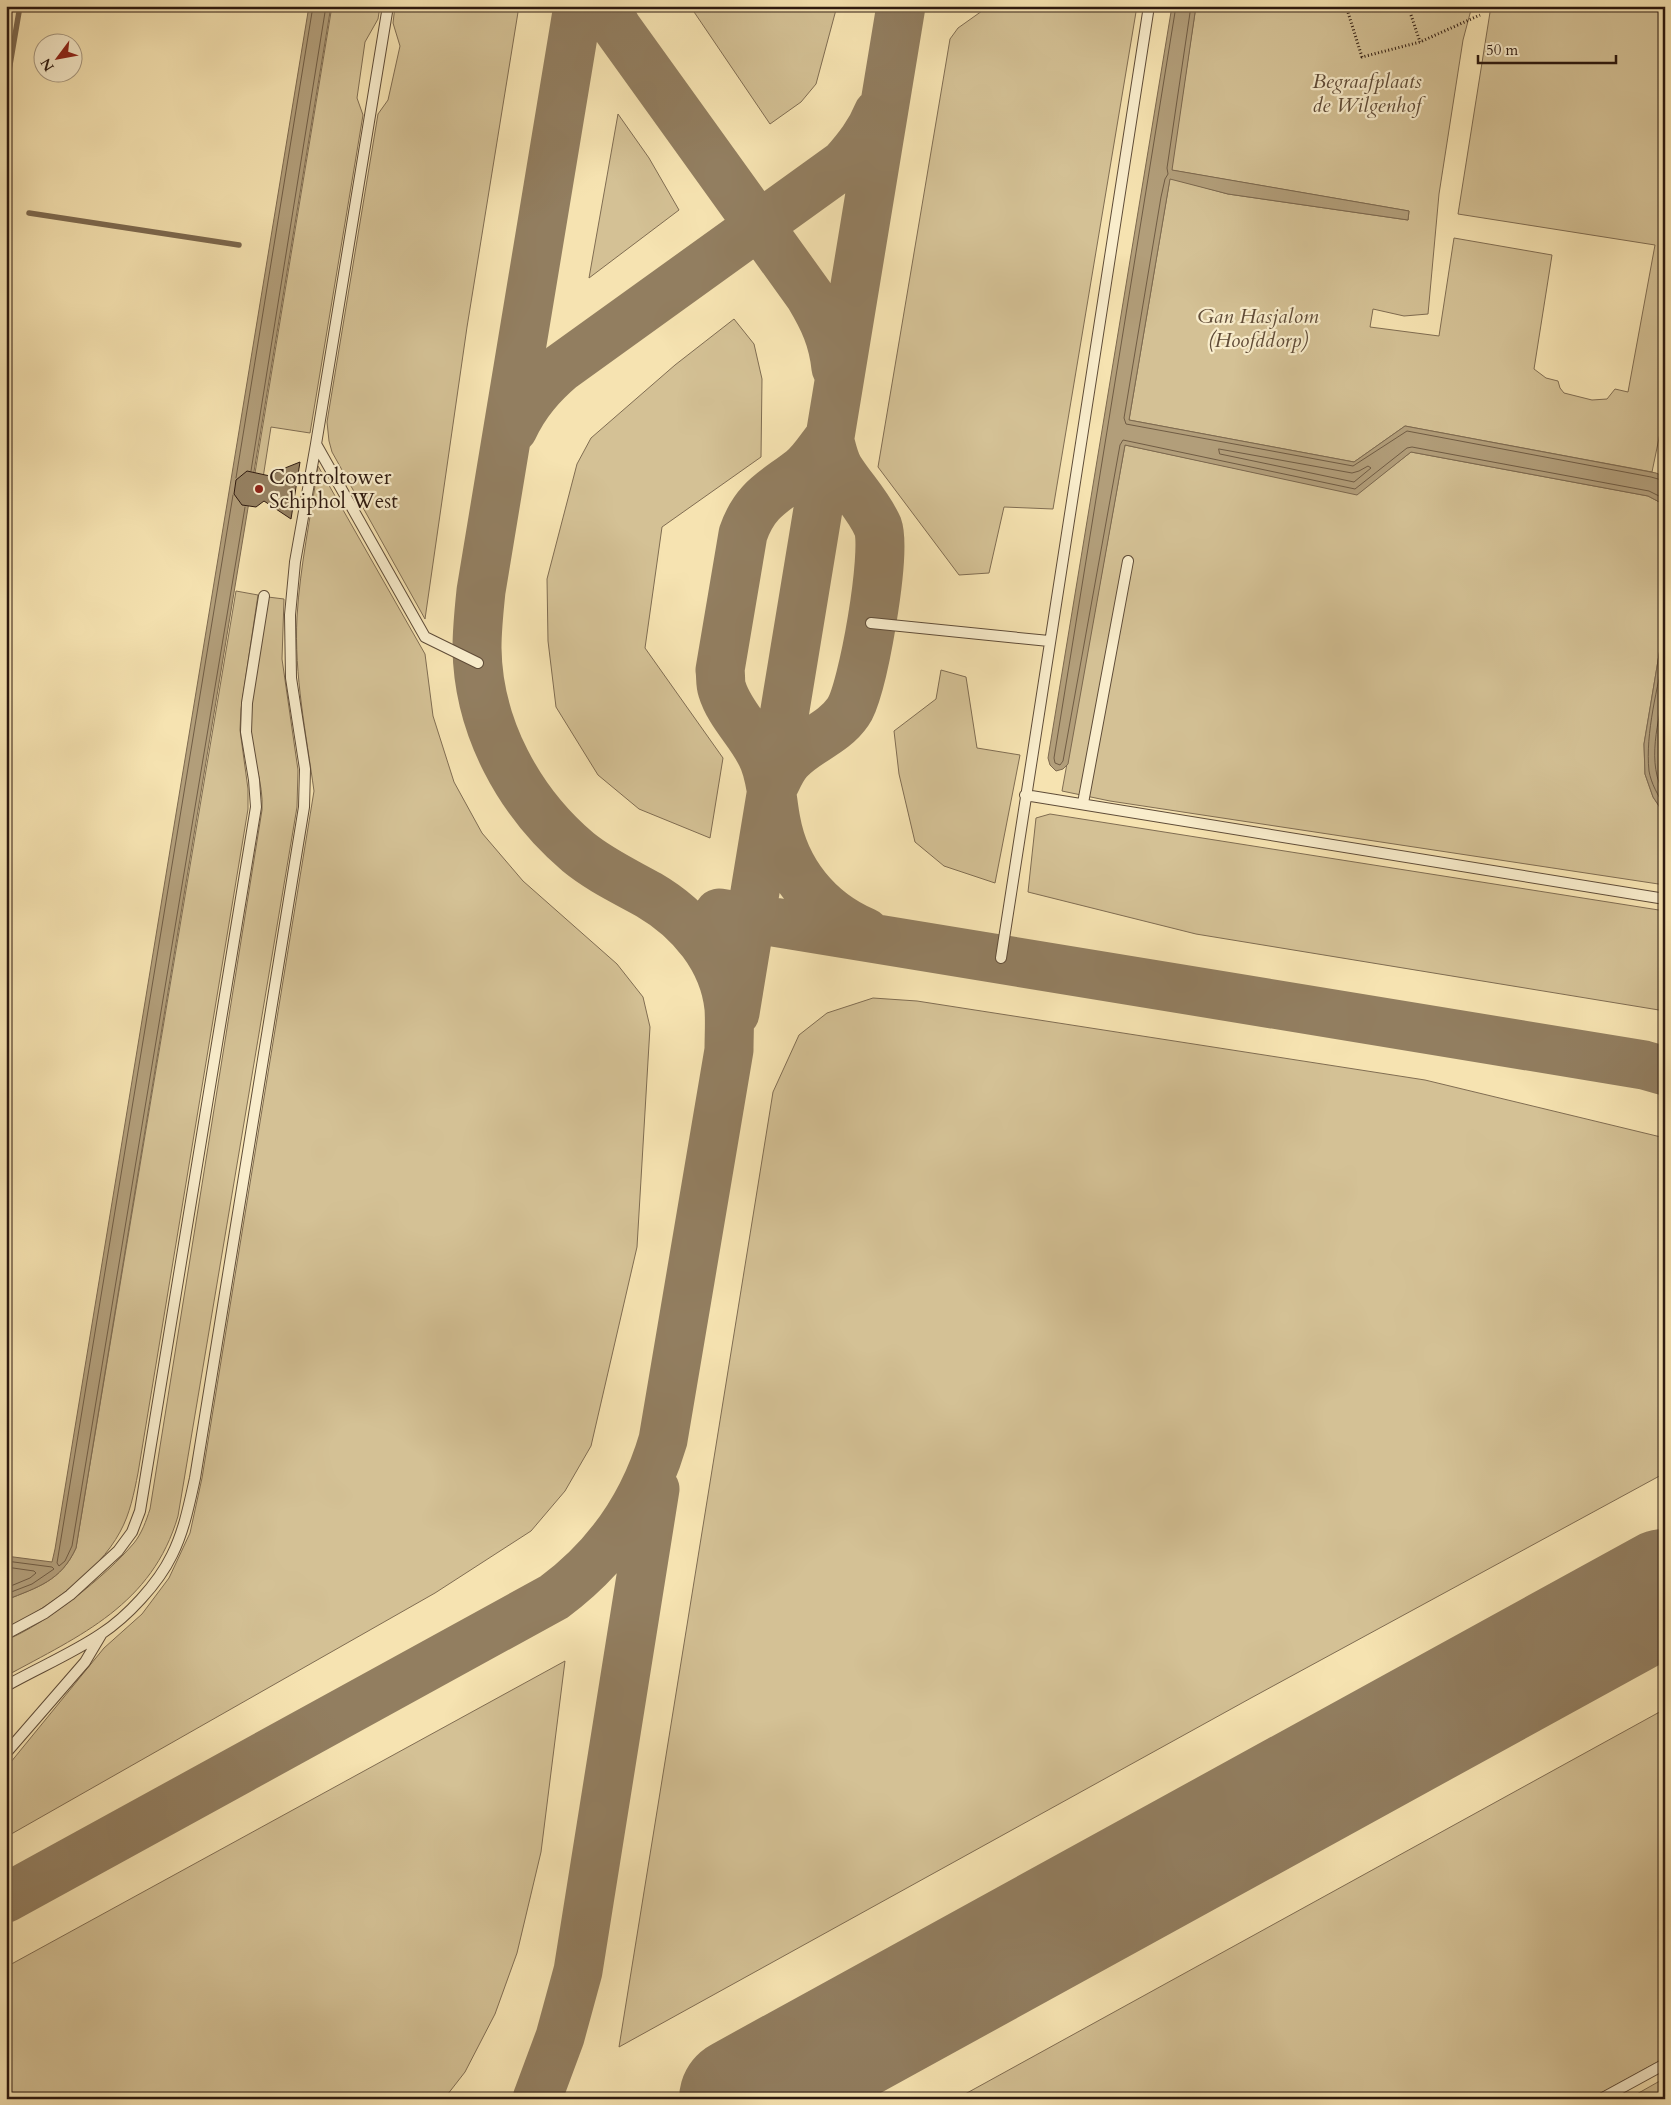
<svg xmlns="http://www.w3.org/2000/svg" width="1671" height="2105" font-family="Cardo,serif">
<rect width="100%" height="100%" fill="#f6e3b1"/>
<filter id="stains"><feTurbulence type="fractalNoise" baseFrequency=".004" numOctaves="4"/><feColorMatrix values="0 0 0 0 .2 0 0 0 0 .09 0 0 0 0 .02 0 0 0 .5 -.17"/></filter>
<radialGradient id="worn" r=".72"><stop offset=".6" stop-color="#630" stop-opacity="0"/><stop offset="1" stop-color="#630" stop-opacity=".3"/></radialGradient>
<path fill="#d4c195" stroke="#806d52" d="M332,6H380L378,19L365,42L357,98L363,115L310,433L271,427L263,478L255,473Z
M395,6H519L467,327L425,619L332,452L329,441L327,422L378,114L388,100L400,46L393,23Z
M690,6H837L816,84L801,102L770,124Z
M989,6H1137L1053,509L1004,507L989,573L959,575L878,467L950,39L958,28Z
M1196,6H1472L1463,40L1439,194L1428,314L1404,316L1373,309L1370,327L1439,336L1454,238L1552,255L1534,369L1546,378L1558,381L1560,388L1564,393L1592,400L1607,399L1615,389L1628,392L1655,245L1458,214L1491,6H1665V409L1652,472L1405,426L1354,462L1129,420L1170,178L1228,194L1408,220L1409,211L1171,170Z
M618,114L649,158L679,210L589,278Z
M734,319L754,344L762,379L761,457L662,527L645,648L723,758L710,838L639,809L598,775L556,707L548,641L547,579L577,464L591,438L675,365Z
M1125,445L1357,494L1411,452L1648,496L1665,505V619L1644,744L1645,774L1653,797L1665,815V885L1110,801L1062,791Z
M318,466L425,654L433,716L454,782L482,833L523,881L617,964L643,997L650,1027L637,1247L591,1446L565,1491L531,1531L435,1593L6,1837V1768L104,1648L142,1614L169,1578L190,1533L202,1478L314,791C306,733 294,675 297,617C300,566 311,516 318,466Z
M236,591L258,595L241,709L240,730L248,789V809L138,1473C134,1493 130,1514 120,1532C98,1573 47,1608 6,1629V1600C38,1587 61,1581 76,1548Z
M268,597L284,599L282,659L298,770L297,807L178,1516C152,1605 81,1635 6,1676V1640C46,1624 106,1576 134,1543C142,1533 146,1521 150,1509L262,810C264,782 251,757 251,730C250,687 261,640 268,597Z
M941,670L966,677L977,748L1020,755L995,883L944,866L915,842L899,774L894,731L936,699Z
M1050,814L1665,911V1011L1196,934L1028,892L1036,818Z
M873,998L917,1001L1425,1080L1665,1138V1473L1251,1698L619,2047L773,1092L799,1035L827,1013Z
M565,1661L541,1852L517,1953L495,2014L465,2072L444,2099H6V1967Z
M1665,1709V2058L1590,2099H956Z
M1665,2078V2099H1628Z"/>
<path fill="#b29e7a" stroke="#7d694f" d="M309,6H331L76,1548C61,1581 38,1587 6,1600V1556L52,1562L55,1549Z
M1172,6H1196L1172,170L1409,211L1408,220L1228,194L1170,179L1129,420L1354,462L1405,426L1656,473L1665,477V505L1648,496L1411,452L1357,495L1125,445L1068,764L1063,769L1056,771L1050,765L1048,758Z
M1665,619V815L1653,797L1645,774L1644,744Z"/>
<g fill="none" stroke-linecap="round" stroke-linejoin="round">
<path stroke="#705c44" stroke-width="1" d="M1176,6L1054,758L1055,763L1060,765L1063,761L1120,445L1123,440L1355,489L1407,448L1412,447L1649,491L1665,499
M1191,6L1167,168L1168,174L1165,179L1161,197L1124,418L1126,424L1353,466L1407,431L1651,477L1665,481
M1219,449L1352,473L1359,471L1368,466L1371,468L1354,482L1220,454Z
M251,471L326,6
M236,478L313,6
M233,495L57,1563L59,1566L65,1561L72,1546L245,507
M1665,649C1658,687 1645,733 1649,771C1651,783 1658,796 1665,806
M1665,687C1659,721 1645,763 1665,795
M6,1561L52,1567L54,1569L32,1584L6,1594
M6,1567L34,1571L36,1573L30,1578L6,1588"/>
<path stroke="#7d694f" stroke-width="5.5" d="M6,88L20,6
M29,213L239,245"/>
<path stroke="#927e60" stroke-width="49" d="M605,6L617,28L809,295C824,320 833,339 836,368
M513,429C525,403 541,385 562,367L844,164C858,148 870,133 878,113
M829,438C820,449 812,463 801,471C774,492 755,499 743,534L720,670C721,676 720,683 722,689C730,716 754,735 764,761C772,781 772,801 776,821C785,871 818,912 865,932
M772,789C777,780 782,767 789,760C806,741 833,734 848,712C863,691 887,551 878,527C869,506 852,489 840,470C834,461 832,449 829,438
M719,913L1644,1065L1665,1071
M735,1013L901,6
M6,1898L554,1597C608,1557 644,1505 663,1440L729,1050C729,1036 730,1022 729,1008C724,959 690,919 649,895C624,881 600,870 578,852C519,802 478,727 477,648C477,629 479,610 481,591L578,6
M537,2099L560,2037L578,1971L655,1489"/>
<path stroke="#927e60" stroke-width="124" d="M741,2099L1665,1591"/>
</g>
<path fill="#968263" stroke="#2d190f" d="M300,462L291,519L264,501L256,507L242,505L234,494L236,480L247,471L270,476L285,468Z"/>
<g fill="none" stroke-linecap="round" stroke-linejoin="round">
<defs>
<path id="lane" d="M316,444L425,637L478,663
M871,623L1049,641
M1025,795L1665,899
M1083,803L1128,561
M1001,958L1149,6
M6,1634L45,1613L70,1595L118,1551L132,1532L140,1511L256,807L254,780L246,732L247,703L264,596
M6,1686C36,1669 73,1653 101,1634C127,1617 158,1584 172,1555C184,1531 189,1505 195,1478L304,807L305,769L291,678L290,615L295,562L316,444L388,6
M6,1753L85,1662L101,1635
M1601,2099L1665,2064"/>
</defs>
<use href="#lane" stroke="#5f4c38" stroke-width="12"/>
<path stroke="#2d190f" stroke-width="3" stroke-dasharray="1 2.5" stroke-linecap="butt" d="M1346,6L1362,57L1420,42L1480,15
M1411,15L1420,42"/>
<use href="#lane" stroke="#f9edcc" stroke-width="10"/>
</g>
<circle fill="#8f2418" stroke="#f9edcc" stroke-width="2" cx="259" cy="489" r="5"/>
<g text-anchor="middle" stroke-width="4.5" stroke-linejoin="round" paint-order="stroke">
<g font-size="21" font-style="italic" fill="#5f4b37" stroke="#f9edcc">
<text x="1367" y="88">Begraafplaats<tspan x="1367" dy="24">de Wilgenhof</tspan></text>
<text x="1258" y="323">Gan Hasjalom<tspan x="1258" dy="24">(Hoofddorp)</tspan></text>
</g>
<g font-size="21" fill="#2d190f" stroke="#f9edcc" text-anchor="start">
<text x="269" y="484">Controltower<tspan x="269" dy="24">Schiphol West</tspan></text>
</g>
</g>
<rect width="1671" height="2105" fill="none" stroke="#f6e3b1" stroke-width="25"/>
<rect x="8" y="8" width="1656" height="2090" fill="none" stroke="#2d190f" stroke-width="2.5"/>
<rect x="12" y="12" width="1646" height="2080" fill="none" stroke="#2d190f"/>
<g transform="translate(58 58) rotate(238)"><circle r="24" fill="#f9edcc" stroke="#a79880"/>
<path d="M0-4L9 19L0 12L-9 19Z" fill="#8f2418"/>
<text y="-8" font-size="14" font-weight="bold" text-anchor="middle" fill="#2d190f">N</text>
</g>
<path d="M1478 55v8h138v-8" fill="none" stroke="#2d190f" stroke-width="2.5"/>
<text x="1486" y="55" font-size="15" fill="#2d190f" stroke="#f9edcc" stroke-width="4" paint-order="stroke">50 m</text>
<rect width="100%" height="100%" filter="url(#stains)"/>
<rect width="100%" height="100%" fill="url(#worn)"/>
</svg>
